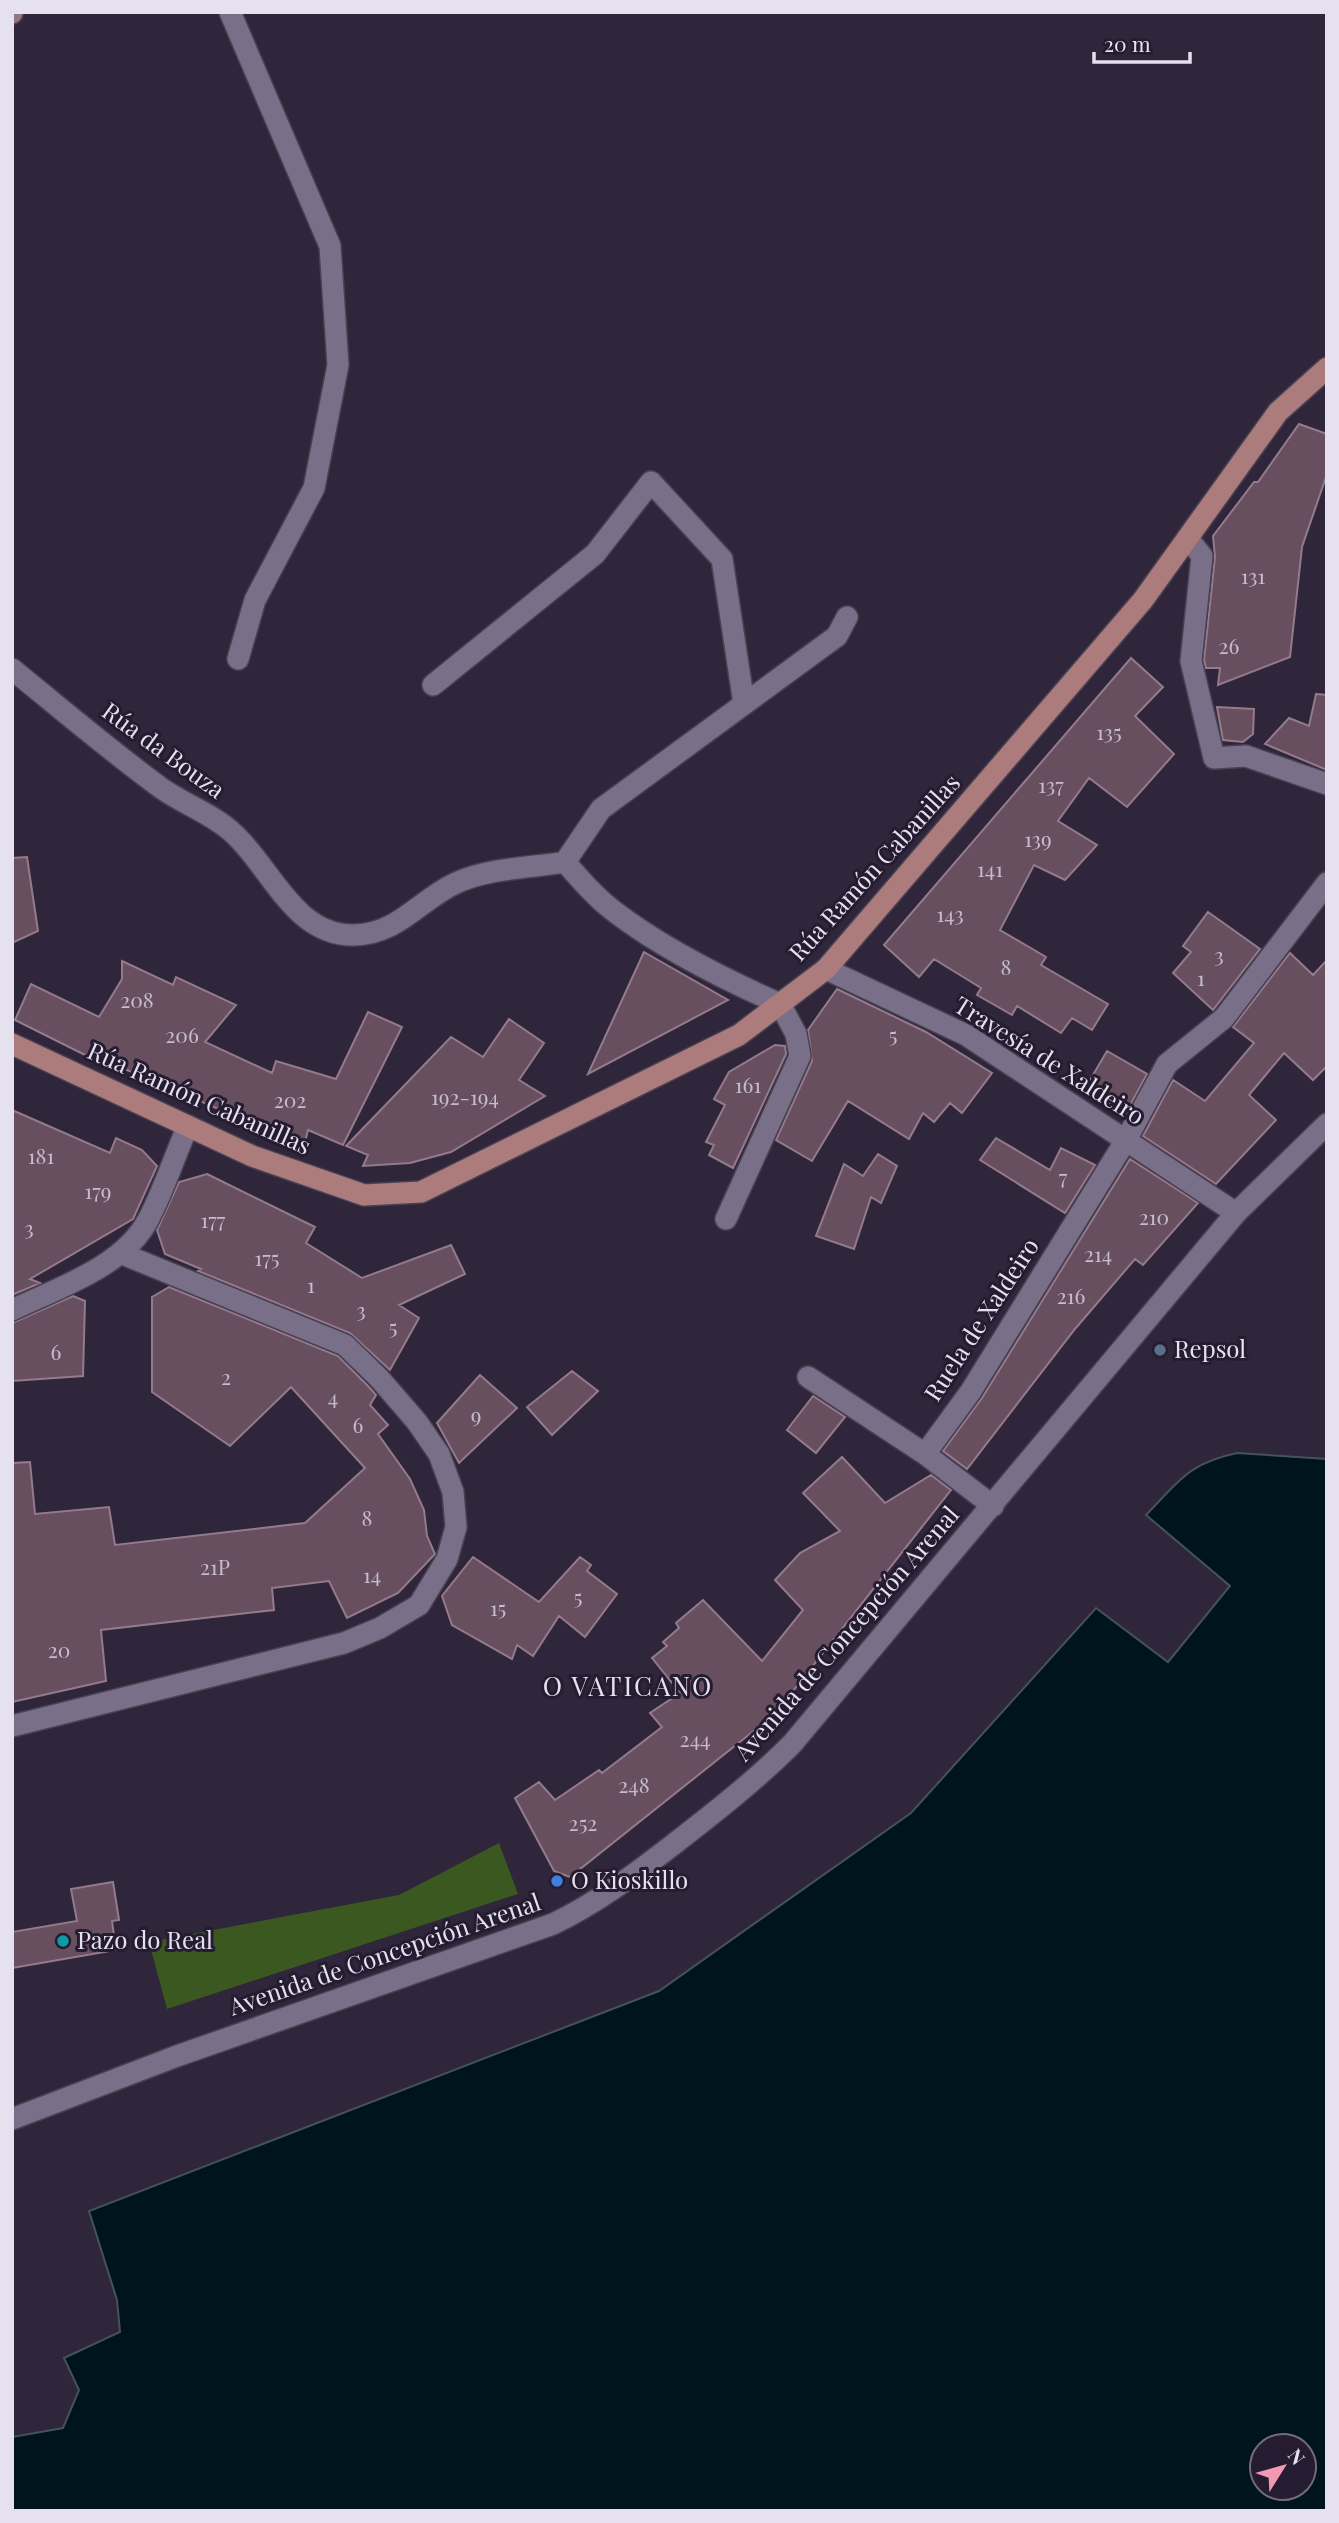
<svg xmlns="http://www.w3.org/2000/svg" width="1339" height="2523" font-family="'Playfair Display',serif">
<rect width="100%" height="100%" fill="#2f263b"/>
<path fill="#3b5820" d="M499,1843L518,1894L167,2009L149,1942L399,1895Z"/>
<path fill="#00141d" stroke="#45525c" stroke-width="2" fill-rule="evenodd" d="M1237,1453L1327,1459V2511H12V2437L63,2428L79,2390L64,2358L120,2332L117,2300L89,2211L659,1991L911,1813L1096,1608L1168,1662L1230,1586L1146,1515C1179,1481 1189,1463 1237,1453ZM1262,2446H1304V2488H1262Z"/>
<path fill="#674f5f" stroke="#947b8b" stroke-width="2" d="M1299,424L1327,434V474L1302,547L1290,657L1218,685L1220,668H1206L1204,660L1215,557L1213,536L1254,482H1258Z
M1131,658L1163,687L1135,716L1174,754L1127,807L1089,778L1058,821L1097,845L1065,880L1034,865L1000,930L1046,957L1041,965L1108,1004L1092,1030L1072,1018L1061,1033L1017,1006L1012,1015L977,995L981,988L934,959L919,977L884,945Z
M1316,694L1327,695V770L1265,744L1289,718L1309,726Z
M1217,707L1254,709L1253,734L1243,742L1223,740Z
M27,857L38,931L12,943V858Z
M1208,912L1260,949L1213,1010L1173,973L1191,952L1183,946Z
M644,952L728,1000L588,1074Z
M1290,953L1313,975L1327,960V1066L1313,1080L1284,1053L1249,1095L1276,1120L1216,1184L1143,1136L1173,1080L1205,1101L1254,1043L1233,1027Z
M122,961L173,985L176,977L236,1005L205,1042L272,1073L276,1061L336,1079L368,1012L402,1027L343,1145L308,1130L304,1146L135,1073L83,1054L15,1020L31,984L99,1017L122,979Z
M837,989L926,1032L992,1073L962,1113L950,1103L934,1122L923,1113L909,1139L848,1101L812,1161L776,1140L812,1061L808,1030Z
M509,1019L544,1043L519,1080L545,1096L451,1152L410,1163L363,1166L368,1155L346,1146L451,1037L483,1057Z
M775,1045L785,1046L786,1054L733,1168L709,1155L714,1145L706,1142L725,1105L714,1099L729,1072Z
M1107,1051L1147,1074L1126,1113L1084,1090Z
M12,1110L110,1153L116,1138L142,1150L157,1166L133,1219L30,1279L40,1283L12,1295Z
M996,1138L1050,1170L1061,1148L1095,1165L1065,1213L980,1160Z
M878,1154L897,1166L881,1203L871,1197L854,1249L816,1236L844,1164L863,1176Z
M1130,1159L1198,1203L1143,1265L1135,1259L1075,1329L967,1469L943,1451L982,1398Z
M207,1174L315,1227L306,1243L362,1278L451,1245L465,1274L399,1305L419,1318L390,1370L350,1333L198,1271L201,1269L165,1254L157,1230L179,1182Z
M169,1287L338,1356L369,1387L376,1395L370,1405L388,1425L378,1434L410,1479L424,1510L427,1536L435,1554L398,1593L347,1618L329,1581L272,1588L274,1610L101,1630L106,1681L12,1702V1463L30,1462L35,1514L109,1507L115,1545L305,1523L365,1468L291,1387L230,1446L152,1392V1297Z
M73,1296L85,1301L83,1376L12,1381V1323Z
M572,1371L598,1391L552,1435L527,1407Z
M480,1375L517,1408L459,1463L437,1423Z
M813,1396L845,1417L816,1453L787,1430Z
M842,1457L885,1503L931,1475L951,1490L775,1714L570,1877L554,1871L515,1798L539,1782L555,1800L599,1770L602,1773L662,1727L650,1713L680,1693L652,1658L667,1646L663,1642L679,1628L676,1623L703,1600L762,1661L803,1610L775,1580L800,1553L840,1531L803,1493Z
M473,1557L539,1602L580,1557L591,1565L587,1571L617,1594L585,1637L559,1616L533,1656L517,1645L512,1659L452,1625L442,1596Z
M113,1882L119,1920L112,1921L116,1950L12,1968V1932L77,1921L71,1889Z"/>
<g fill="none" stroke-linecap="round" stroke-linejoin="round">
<defs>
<path id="pedestrian" d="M1189,540L1202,556L1191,661L1214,758L1246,756L1327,784
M826,969L966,1035L1236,1213
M726,1219L800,1056L796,1034L780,1004
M808,1377L925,1454
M993,1506L925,1454L971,1391L1126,1140L1167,1064L1224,1018L1327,883"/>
<path id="minor" d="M230,12L330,246L338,365L314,488L255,600L238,659
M12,669C60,708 107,748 157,785C180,803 212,813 233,833C271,867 294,936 354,935C399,934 419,900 456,883C488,868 530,868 565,862
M433,685L595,554L651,482L722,559L744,704
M565,862L601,809L837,636L847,617
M565,862C581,880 596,898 615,912C662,948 726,980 780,1004
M12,1310C58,1288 123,1267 148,1220C164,1190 174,1157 188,1126
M12,1726L344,1643L380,1628L419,1605L447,1559L456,1527L453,1492L439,1454L417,1422L379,1378L345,1345L120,1253"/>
<path id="tertiary" d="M12,2119L177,2056L553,1924C597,1903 635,1874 674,1844C715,1812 755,1781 792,1744L1236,1213L1327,1124"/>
<path id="secondary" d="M12,13V12"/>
<path id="primary" d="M12,1044L252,1156L364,1195L421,1192L739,1035L826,969L1143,600L1278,412L1327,368"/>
</defs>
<use href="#pedestrian" stroke="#494153" stroke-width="24"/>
<use href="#minor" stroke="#494153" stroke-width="24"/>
<use href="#tertiary" stroke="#494153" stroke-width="24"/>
<use href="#secondary" stroke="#494153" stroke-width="24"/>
<use href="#primary" stroke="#494153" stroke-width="24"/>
<use href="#pedestrian" stroke="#796f88" stroke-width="21"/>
<use href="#minor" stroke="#796f88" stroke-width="21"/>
<use href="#tertiary" stroke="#796f88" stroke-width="21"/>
<use href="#secondary" stroke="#927681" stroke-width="21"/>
<use href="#primary" stroke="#ab7c7b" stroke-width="21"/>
</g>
<circle fill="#5c6f8a" stroke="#251c31" stroke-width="2.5" cx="1160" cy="1350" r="7"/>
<circle fill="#3f7fe0" stroke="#251c31" stroke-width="2.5" cx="557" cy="1881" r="7"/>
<circle fill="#0f9aa8" stroke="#251c31" stroke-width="2.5" cx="63" cy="1941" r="7"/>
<g text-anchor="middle" stroke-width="6" stroke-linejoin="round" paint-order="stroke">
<g font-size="21" fill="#c6bccb">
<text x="1253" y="584">131</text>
<text x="1229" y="654">26</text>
<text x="1109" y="740">135</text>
<text x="1051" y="793">137</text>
<text x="1038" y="847">139</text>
<text x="990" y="877">141</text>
<text x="950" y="922">143</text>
<text x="1219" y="963">3</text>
<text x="1006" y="975">8</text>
<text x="1201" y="986">1</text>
<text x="137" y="1008">208</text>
<text x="182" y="1043">206</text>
<text x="893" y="1043">5</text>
<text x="748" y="1093">161</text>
<text x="465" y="1105">192-194</text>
<text x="290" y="1108">202</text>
<text x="41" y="1164">181</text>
<text x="1063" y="1185">7</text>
<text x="98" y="1199">179</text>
<text x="1154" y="1225">210</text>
<text x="213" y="1228">177</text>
<text x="29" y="1236">3</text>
<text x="1098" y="1262">214</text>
<text x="267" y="1266">175</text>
<text x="311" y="1293">1</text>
<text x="1071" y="1304">216</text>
<text x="361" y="1318">3</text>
<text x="393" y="1335">5</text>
<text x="56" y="1360">6</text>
<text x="226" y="1385">2</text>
<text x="333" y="1405">4</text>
<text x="476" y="1423">9</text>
<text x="358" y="1433">6</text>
<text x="367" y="1526">8</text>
<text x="215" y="1575">21P</text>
<text x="372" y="1583">14</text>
<text x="578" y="1605">5</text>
<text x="498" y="1616">15</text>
<text x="59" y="1658">20</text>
<text x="695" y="1747">244</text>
<text x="634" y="1793">248</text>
<text x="583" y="1831">252</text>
</g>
<g font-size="24" fill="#e6e1ef" stroke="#251c31">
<text transform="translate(163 751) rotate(36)" y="8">Rúa da Bouza</text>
<text transform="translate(875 868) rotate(-48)" y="8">Rúa Ramón Cabanillas</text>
<text transform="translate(1049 1061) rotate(32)" y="8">Travesía de Xaldeiro</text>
<text transform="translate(199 1099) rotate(24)" y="8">Rúa Ramón Cabanillas</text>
<text transform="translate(982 1320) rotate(-57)" y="8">Ruela de Xaldeiro</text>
<text transform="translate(847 1634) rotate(-49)" y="8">Avenida de Concepción Arenal</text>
<text transform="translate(385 1955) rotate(-19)" y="8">Avenida de Concepción Arenal</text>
</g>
<g font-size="24" fill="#e6e1ef" stroke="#251c31" text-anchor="start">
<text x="1174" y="1358">Repsol</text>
<text x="571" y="1889">O Kioskillo</text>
<text x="77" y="1949">Pazo do Real</text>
</g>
<g font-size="26" letter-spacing="2" fill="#e6e1ef" stroke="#251c31">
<text x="628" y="1696">O VATICANO</text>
</g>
</g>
<rect width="1339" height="2523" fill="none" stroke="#e6e1ef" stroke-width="28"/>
<g transform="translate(1283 2467) rotate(53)"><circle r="33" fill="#251c31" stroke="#726b7d" stroke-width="2"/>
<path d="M0-5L12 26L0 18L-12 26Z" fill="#f19ab4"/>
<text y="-10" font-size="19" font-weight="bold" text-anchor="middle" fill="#e6e1ef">N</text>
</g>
<path d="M1094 52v10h96v-10" fill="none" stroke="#e6e1ef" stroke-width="3.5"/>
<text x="1104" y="52" font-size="21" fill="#e6e1ef" stroke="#251c31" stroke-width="5" paint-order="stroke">20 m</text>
</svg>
